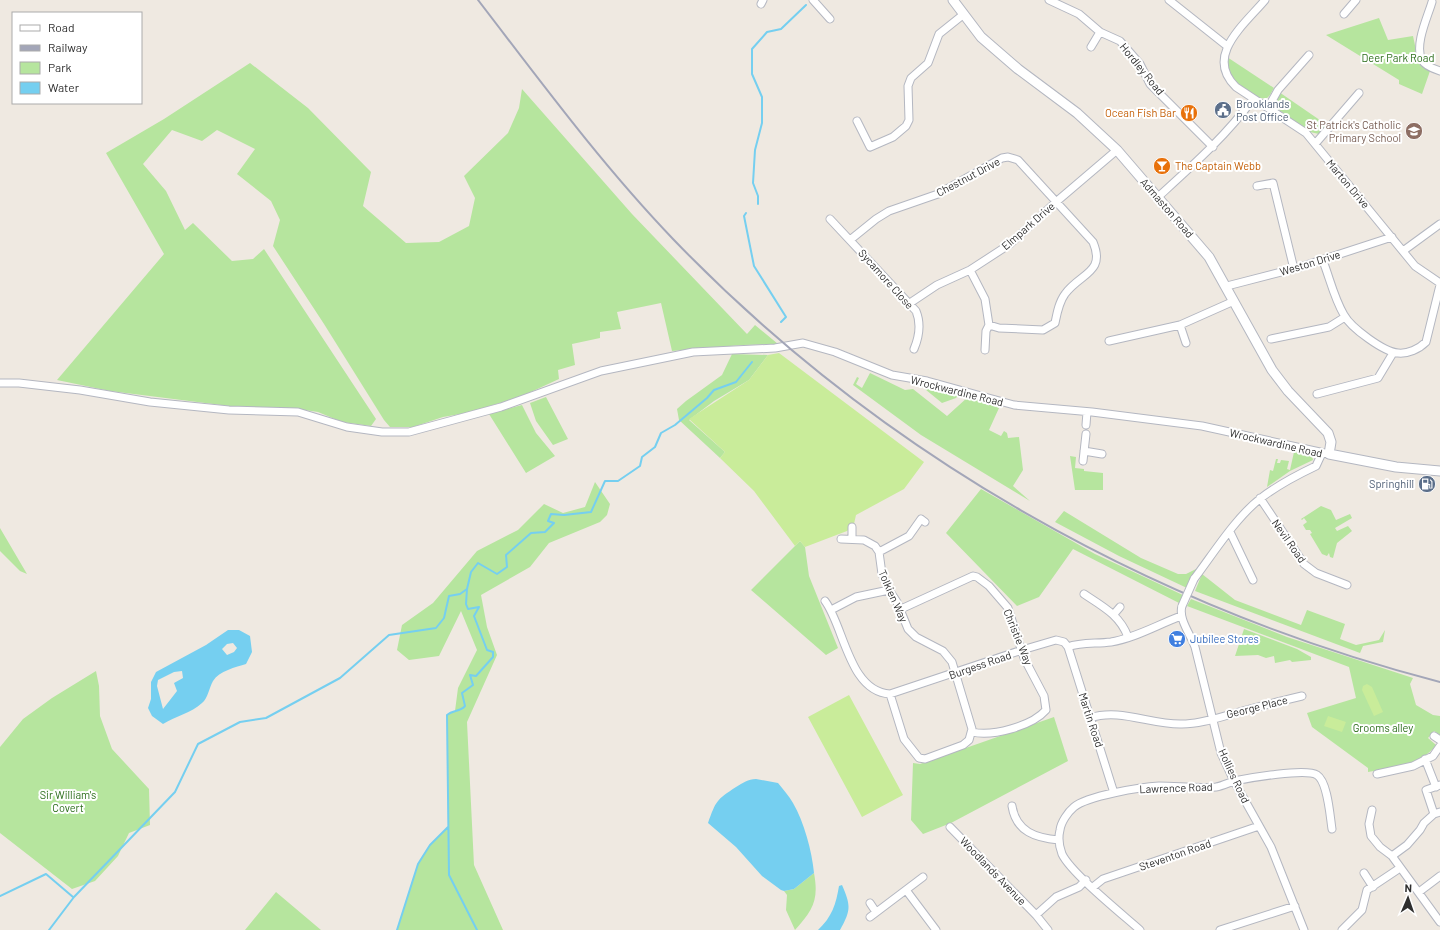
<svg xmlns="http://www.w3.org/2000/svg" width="1440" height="930" font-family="Barlow,sans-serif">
<rect width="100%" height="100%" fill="#efe9e1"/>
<path fill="#b6e59e" d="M1379,18L1388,40L1413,36L1419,64L1430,71L1422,94L1399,84V80L1326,35Z
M1227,57L1274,88C1272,91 1270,96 1267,98C1255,102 1231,79 1228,70C1226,66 1227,61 1227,57Z
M250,63L308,108L371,172L363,206L406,243L439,242L469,226L475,198L464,176L508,133L519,108L522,89L632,214L747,334L755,325L778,344L742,345L672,351L661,303L617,312L621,329L600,332V338L572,344L575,365L558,370L559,379L520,397L466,413L443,417L413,427H390L384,420L324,324L273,246L280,220L271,201L237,174L255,149L217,130L202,141L172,130L143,164L166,191L185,230L193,223L232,261L253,259L264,249L376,419L371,426L342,422L318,412L298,409L229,406L110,391L57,380L164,254L106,153L164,119Z
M1279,92L1327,125L1319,134L1310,132L1276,108L1274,103Z
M732,354L768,355L749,380L714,401L689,420L725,452L720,458L679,420L677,409L686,401L722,375Z
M870,373L905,390L913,389L947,416L968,397L999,408L989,430L1001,436L1004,431L1007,433L1008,438L1019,437L1023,470L1013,486L1030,501L921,435L853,385L857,377L859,378L856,384L862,388Z
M922,383L959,394L956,398L942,403L920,385Z
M546,397L568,439L553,445L536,421L530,403Z
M522,405L536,433L555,456L526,473L489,414Z
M1294,452L1312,456L1313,460L1290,471L1267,487L1270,470L1273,471L1276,459H1278L1277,463H1280L1281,460L1289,461L1287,469L1290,470Z
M1070,456L1076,457L1075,468L1084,469V471L1103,473V490H1075Z
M595,482L610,504L607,515L600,522L549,543L530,567L481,595L487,627L497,655L467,722L474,865L503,930H397L418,864L430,845L448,827L447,715L455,711L458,688L477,650L461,611L439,656L409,660L397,650L402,625L433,603L477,551L518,530L544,504L563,513L585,507Z
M981,489L1095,554L1185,596L1181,604L1073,549L1039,597L1017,606L946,533Z
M1321,506L1331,510L1336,520L1350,514L1352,518L1335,528L1337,531L1348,526L1352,531L1337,543L1333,558L1330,557L1329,553L1327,556L1322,554L1310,534L1312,533L1310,530H1306L1303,525L1307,522L1304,518L1302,520L1301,519Z
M1064,511L1141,558L1178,574H1186L1196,569L1197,570L1187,588L1119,556L1055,522Z
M0,528L27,574L20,571L0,551Z
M800,541L805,547L809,576L838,648L826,655L751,590Z
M1202,574L1235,600L1301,625L1307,610L1345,624L1340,639L1356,645L1379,640L1385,630L1383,642L1363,646L1360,653L1195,591Z
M1191,599L1287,637L1413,678L1410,684L1416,705L1433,715L1440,716V735L1434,731L1428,738L1436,745C1420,766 1393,768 1368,772V768L1312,727L1307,713L1356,698L1349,667L1187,606Z
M1244,629L1297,649L1311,657V660L1292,662L1290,660L1275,663L1274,656L1266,658L1258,655L1235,656Z
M96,671L99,686L100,716L112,749L149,789L150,825L129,833L118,856L95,881L72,889L0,833V747L23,719L52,698Z
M1054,717L1068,761L951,823L923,834L911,820L913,763L920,764Z
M814,873C819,900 813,910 795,930L786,910L787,895L784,891L794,889Z
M276,892L321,930H245Z"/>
<path fill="#c9ec9a" d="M779,353L924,462L904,489L856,515L854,524L847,531L805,547L800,541L795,546L754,491L720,458L725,452L689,419L749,380L768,355Z
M1367,684L1372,687L1383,712L1374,716L1362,690L1363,686Z
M849,695L903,795L862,817L808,717Z
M1328,716L1346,722L1342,732L1324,726Z"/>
<path fill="#75cff0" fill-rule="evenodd" d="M228,630H239L250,636L252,652L246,664C236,667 219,671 213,681C209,688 208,698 202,703C191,713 176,716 163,724L152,716L148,708L151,699V682L156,672L206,645ZM233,643L237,648L234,652L227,655L222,649L227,644ZM182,671L183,678L174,683L177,691L163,709L157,686L158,680L174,672Z
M756,779L778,783C783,789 789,796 793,803C804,822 812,851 814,873L794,889L784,891L781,890L762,876L736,847L708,823C716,801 716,800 736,787C743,783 748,779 756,779Z
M842,885C851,906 851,910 840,930H818C832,917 836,904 839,886Z"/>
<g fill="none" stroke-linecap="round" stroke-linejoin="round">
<path stroke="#75cff0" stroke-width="2" d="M758,204V196L753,183L755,150L762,123V97L752,74V49L767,32L781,29L806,5
M746,213L744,216L754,266L786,317L781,322
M467,589L466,604L468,609L479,607L474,616L487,650L493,652V657L476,676L470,675L473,685L462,693L465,706C460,712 453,710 447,715L449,875L477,930
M0,896L46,874L73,897
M49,930L74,897L175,792L198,744L240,722L266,718L340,678L389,635L436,628L444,618L449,596L460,594L467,589L471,572L478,563L497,574L507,567L506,555L531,533L545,532L554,523L548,521L551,514L564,515L591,512L605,481H618L640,466L642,457L655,447L661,433L675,425L707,398L714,390L736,382L752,362
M397,930L418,864L430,845L448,827"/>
<defs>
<path id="minor" d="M813,0L830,19
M1049,0L1079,14L1100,32L1120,41L1140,64L1150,84L1213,147
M1169,0L1227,46
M1265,0C1244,25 1204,56 1236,87L1306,133L1415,266L1440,283
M1432,2C1428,16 1414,45 1422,60C1425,66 1434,69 1440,71
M761,4L763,0
M1344,14L1356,0
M1091,47L1100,32
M1268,108L1278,90L1309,55
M857,121L870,147L893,137L906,126L909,120L908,86L911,78L928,63L939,34L964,14
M1315,144L1359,93
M1257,186L1273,183L1294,269
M1158,197C1192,166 1226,136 1253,99
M830,219L916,311C921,323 919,337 914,349
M850,240L876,219L889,211L938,194L1002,158L1008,157L1018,160L1093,242C1106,273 1080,273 1065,294C1059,302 1057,313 1055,323L1043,330L999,328L989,325L985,299L970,270
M1403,251L1440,224
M1323,261C1330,279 1334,298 1344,315C1351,328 1384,352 1398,353C1408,354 1419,349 1426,342L1440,285
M1227,286L1297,268L1392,237
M910,303L937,285L970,270L1010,244L1056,202L1117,150
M1180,325L1186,343
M1271,339L1329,327L1345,317
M1109,341L1180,325L1234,301
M985,350L986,331L989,325
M0,383H19L80,390L150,402L229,410L298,412L347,427L382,432H409L501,407L601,371L693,352L775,348L803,343L835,352L892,375L927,381L1014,405L1092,412L1202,426L1329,454
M1317,394L1378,378L1393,353
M1086,425L1087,412
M1084,451L1102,454
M1083,461L1086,434
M1260,498L1304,564L1316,573L1347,585
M852,527V538
M1230,532L1253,580
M841,539L864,540L875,546L879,552L882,574L889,590L897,602L908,629L916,637L943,651L952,662L972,729L969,740L963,745L925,759L919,758L904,739L890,694
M879,552L909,536L921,519L925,522
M1194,579C1213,554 1236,517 1261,498C1278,485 1297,475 1316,466L1322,453
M1084,594C1102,606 1120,615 1128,637
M825,601C844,626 849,692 890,694L1022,650L1056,640L1064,642L1068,647L1114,793
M1182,606C1178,619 1191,635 1195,647L1221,753L1234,781L1271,847L1304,930
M901,609L973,576L977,577L989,586L1008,608L1024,658L1044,696L1046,710C1032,726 992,737 972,732
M831,610L856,597L889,590
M1114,614L1120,607
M1068,647C1081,642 1096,644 1111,642C1135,638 1157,625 1181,616
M1090,718C1120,708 1151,725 1182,724C1201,724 1220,717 1239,712C1260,706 1281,701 1302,696
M1434,736L1440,740
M1425,759L1436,787
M1377,774L1413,766L1433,756L1440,746
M1440,785L1426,790L1434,814L1440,812
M1012,806C1016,832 1036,838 1059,840
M1372,810L1369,824L1371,836L1380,847L1392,856L1440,922
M950,827L1036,915L1048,930
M1392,856L1407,845L1420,830L1424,823L1434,814
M1364,873L1373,887
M1093,887L1103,879L1259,826
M906,890L936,930
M1419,892L1440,876
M870,903L876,912
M1036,915L1056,897L1079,887L1086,880
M870,917L923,877
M1140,930C1122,914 1071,873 1062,854C1059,846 1058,838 1060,830C1061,822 1068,812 1074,807C1087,796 1141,787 1159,786C1178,786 1197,789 1216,787C1222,786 1228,783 1234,781C1249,778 1306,768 1317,775C1328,782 1330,817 1332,829
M1220,930L1295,906
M1342,930L1362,910L1367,890L1400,868"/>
<path id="tertiary" d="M953,0L981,37L1018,69L1077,113L1117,150L1209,257L1272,370L1288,391L1328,433L1331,442L1329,454L1396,467L1440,471"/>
</defs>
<use href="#minor" stroke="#b4b7c1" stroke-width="9"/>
<use href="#tertiary" stroke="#b4b7c1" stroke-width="11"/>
<use href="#minor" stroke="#fff" stroke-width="7"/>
<use href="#tertiary" stroke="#fff" stroke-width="9"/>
<path stroke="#a3a6b8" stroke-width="2" d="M478,0C541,82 602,165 673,239C881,455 1151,607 1440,682"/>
<defs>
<path id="minor-bridge" d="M1182,606L1194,579"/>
</defs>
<use href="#minor-bridge" stroke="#b4b7c1" stroke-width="9" stroke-linecap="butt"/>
<use href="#minor-bridge" stroke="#fff" stroke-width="7"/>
</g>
<defs>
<symbol id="civic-disc" viewBox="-11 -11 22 22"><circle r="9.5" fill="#5c6f8a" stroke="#fff"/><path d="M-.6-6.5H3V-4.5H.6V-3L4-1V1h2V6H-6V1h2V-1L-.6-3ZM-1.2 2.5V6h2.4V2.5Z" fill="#fff"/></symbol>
<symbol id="restaurant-disc" viewBox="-11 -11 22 22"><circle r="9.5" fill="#e8710a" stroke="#fff"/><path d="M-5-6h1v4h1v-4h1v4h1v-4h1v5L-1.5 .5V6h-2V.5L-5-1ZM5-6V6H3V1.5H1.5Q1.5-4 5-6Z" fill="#fff"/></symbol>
<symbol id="school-disc" viewBox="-11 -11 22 22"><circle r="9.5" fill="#8d6e63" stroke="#fff"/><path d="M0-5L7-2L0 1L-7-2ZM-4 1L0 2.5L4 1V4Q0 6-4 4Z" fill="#fff"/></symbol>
<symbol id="bar-disc" viewBox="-11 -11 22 22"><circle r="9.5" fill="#e8710a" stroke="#fff"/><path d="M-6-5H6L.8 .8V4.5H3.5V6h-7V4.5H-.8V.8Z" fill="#fff"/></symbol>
<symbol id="fuel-disc" viewBox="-11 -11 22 22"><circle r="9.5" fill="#5c6f8a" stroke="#fff"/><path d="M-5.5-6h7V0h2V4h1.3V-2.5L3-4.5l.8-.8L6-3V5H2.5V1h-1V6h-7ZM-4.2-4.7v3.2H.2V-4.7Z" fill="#fff"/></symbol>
<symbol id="supermarket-disc" viewBox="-11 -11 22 22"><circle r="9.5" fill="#3f7fe0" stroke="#fff"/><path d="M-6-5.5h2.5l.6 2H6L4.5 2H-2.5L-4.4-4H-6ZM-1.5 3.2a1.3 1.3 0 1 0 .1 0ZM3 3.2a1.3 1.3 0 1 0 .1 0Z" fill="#fff"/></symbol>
</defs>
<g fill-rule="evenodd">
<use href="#civic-disc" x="1213" y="100" width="20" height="20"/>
<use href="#restaurant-disc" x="1179" y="103" width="20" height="20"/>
<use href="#school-disc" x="1404" y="121" width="20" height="20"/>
<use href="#bar-disc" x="1152" y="156" width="20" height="20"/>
<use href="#fuel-disc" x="1417" y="474" width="20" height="20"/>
<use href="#supermarket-disc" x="1167" y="629" width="20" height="20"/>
</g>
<g text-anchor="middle" stroke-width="4" stroke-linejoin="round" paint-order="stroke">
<g font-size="11" fill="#2c6e1b" stroke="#fff">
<text x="1398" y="62">Deer Park Road</text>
<text x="1383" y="732">Grooms alley</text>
<text x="68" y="799">Sir William's<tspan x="68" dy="13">Covert</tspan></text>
</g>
<g font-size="11" fill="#2e2e2e" stroke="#fff">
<text transform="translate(1142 69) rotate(51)" y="4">Hordley Road</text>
<text transform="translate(968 177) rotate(-28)" y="4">Chestnut Drive</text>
<text transform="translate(1348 184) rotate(50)" y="4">Marton Drive</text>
<text transform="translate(1167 208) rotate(49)" y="4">Admaston Road</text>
<text transform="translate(1028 226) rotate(-41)" y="4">Elmpark Drive</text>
<text transform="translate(1310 263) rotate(-17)" y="4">Weston Drive</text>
<text transform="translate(886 279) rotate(48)" y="4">Sycamore Close</text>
<text transform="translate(957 391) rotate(14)" y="4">Wrockwardine Road</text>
<text transform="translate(1276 443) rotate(13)" y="4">Wrockwardine Road</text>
<text transform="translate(1289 541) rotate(55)" y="4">Nevil Road</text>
<text transform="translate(893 596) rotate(66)" y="4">Tolkien Way</text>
<text transform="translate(1018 637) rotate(68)" y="4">Christie Way</text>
<text transform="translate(980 665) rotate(-19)" y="4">Burgess Road</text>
<text transform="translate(1257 707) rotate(-14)" y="4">George Place</text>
<text transform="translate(1091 720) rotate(72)" y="4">Martin Road</text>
<text transform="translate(1234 776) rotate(65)" y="4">Hollies Road</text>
<text transform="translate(1176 788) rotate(-2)" y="4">Lawrence Road</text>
<text transform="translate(1175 855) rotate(-19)" y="4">Steventon Road</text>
<text transform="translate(993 871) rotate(46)" y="4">Woodlands Avenue</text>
</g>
<g font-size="11" fill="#4e5e75" stroke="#fff" text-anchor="start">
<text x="1236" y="108">Brooklands<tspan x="1236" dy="13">Post Office</tspan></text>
<text x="1414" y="488" text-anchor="end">Springhill</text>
</g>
<g font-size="11" fill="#c56008" stroke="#fff" text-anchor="end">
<text x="1176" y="117">Ocean Fish Bar</text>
<text x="1175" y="170" text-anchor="start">The Captain Webb</text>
</g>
<g font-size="11" fill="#785e54" stroke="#fff" text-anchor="end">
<text x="1401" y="129">St Patrick's Catholic<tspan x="1401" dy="13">Primary School</tspan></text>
</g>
<g font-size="11" fill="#366cbe" stroke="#fff" text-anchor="start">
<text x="1190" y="643">Jubilee Stores</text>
</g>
</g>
<rect x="12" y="12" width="130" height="92" fill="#ffffff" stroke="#ababab"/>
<rect x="20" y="25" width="20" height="6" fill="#ffffff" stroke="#ababab"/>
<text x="48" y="32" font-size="12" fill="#2e2e2e">Road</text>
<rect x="20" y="45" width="20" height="6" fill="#a3a6b8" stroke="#ababab"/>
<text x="48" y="52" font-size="12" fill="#2e2e2e">Railway</text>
<rect x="20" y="62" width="20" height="12" fill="#b6e59e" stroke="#ababab"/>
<text x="48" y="72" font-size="12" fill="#2e2e2e">Park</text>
<rect x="20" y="82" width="20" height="12" fill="#75cff0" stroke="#ababab"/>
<text x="48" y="92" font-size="12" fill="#2e2e2e">Water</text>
<g transform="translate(1408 898) rotate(2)" stroke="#ffffff" stroke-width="3" paint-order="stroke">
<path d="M0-3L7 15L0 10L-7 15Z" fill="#2e2e2e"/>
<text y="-6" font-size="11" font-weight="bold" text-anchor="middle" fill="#2e2e2e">N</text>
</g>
</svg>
